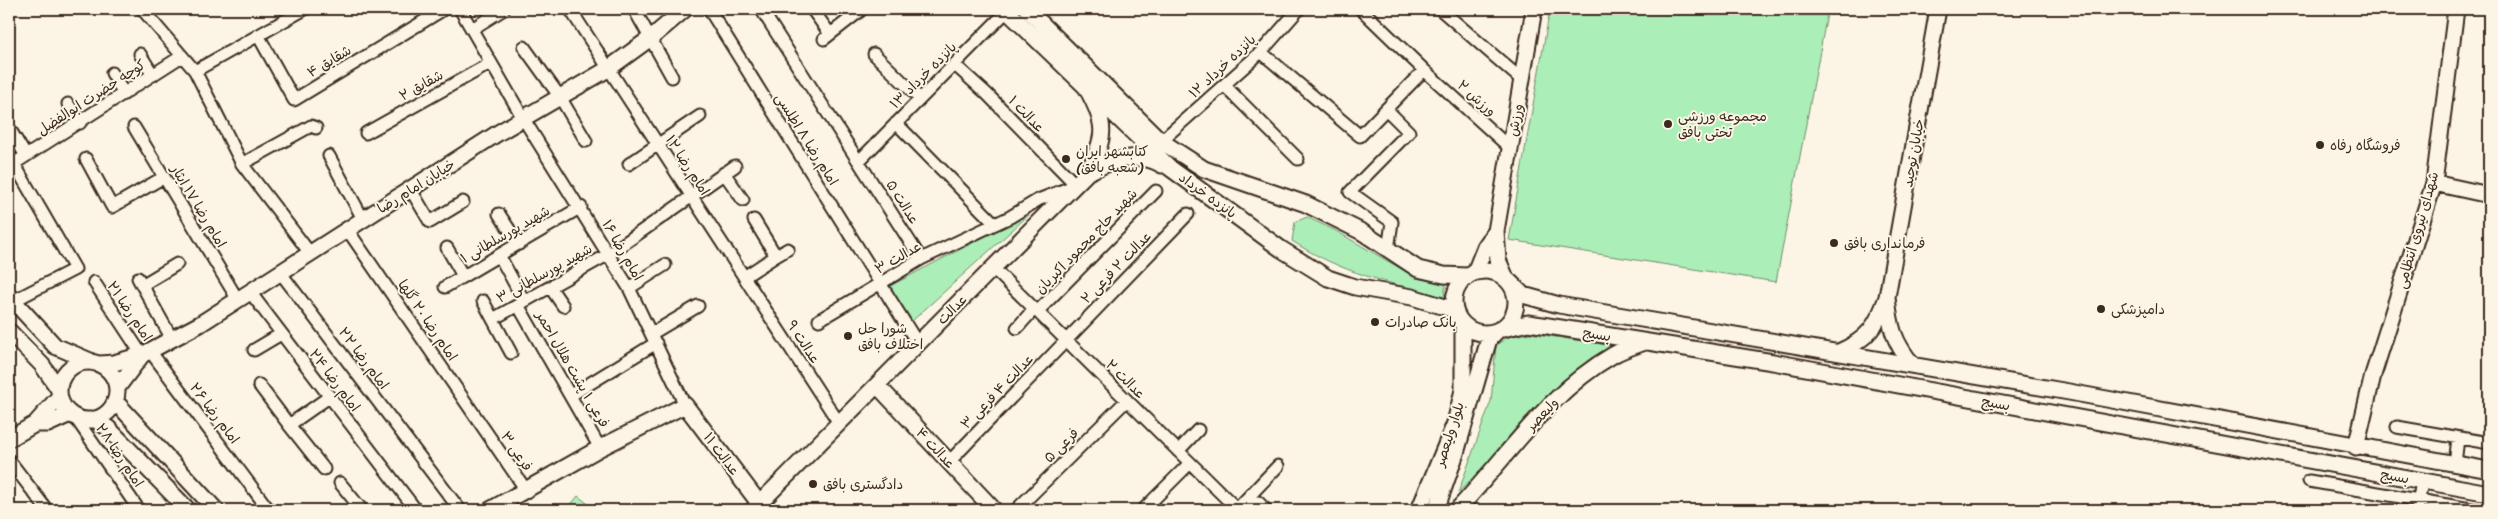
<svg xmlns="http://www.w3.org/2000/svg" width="2498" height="519" font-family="Sriracha,'Playpen Sans Arabic',sans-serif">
<rect width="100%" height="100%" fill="#fcf5e5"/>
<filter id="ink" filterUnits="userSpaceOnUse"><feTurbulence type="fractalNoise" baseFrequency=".02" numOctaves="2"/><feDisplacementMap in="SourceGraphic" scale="10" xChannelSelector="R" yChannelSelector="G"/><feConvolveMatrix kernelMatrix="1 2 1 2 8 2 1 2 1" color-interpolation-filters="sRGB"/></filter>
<g filter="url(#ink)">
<path fill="#abeeb8" stroke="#738c6b" d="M1550,9H1828L1776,282L1509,240Z
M1032,212L912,321L890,286Z
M1307,217L1336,231L1417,278L1446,284L1444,297C1387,282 1343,274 1292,241L1295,222Z
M1530,333L1614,346L1484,466L1458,493L1491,401L1496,345L1508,337Z
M578,496L596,510H566Z"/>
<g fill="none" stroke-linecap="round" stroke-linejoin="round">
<defs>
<path id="street" d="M142,9L195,71L242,164L310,253
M460,9L523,118L629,288L685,405
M570,9L839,423
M634,9L672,77
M709,9L918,344
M761,9L921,259
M812,9L830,34
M1361,9L1424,70L1510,148
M1440,9L1522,80
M472,29L504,9
M258,35L294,100L444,9
M824,39L860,11
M524,47L560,97L586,141
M1261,52L1360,136L1424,70
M140,54L153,75
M874,54L920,99
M195,71L305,9
M112,73L124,94
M1224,85L1298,159
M68,104L80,123
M1387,110L1409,132L1350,192L1392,222L1388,250
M896,123L995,224
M134,127L238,300
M9,128L26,156
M366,133L491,63
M1161,141L1261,52L1299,9
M9,155L75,269L13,301
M329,156L363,219
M86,159L112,207L164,177
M860,160L1007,11
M15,163L182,56
M242,164L311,126L316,128
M629,164L700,116
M724,173L743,200
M411,190L430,222L463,202
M499,214L519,244
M347,229L526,490
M447,248L463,276
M499,255L524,301
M776,256L788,249
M993,268L1238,510
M280,272L460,510
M744,277L776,256L754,220
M138,278L172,339
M94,282L142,355
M142,285L177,264
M445,287L581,207
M550,287L563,306
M629,288L665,265
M250,292L416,510
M483,301L511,353
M518,305L600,448
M1037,312L1156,191
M493,319L609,254L735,166
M819,320L921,259L1010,217L1038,200L1076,185L987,94L955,65
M1017,328L1034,309
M651,334L698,306
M254,350L281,334
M150,351L269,510
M259,385L289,425
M571,395L656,343
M75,417L139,510
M2397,427L2489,443
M1178,451L1198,430
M9,460L47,510
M949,462L1188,214
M2455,464L2458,438
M324,469L289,425L329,397
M2309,481L2476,510
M340,483L362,510
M1237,509L1278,466
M1016,510L1127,400
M1143,510L1190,463
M1251,510L1258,502L1266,510
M2417,510L2422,481"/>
<path id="secondary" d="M1005,9L1170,168L1281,249L1328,278L1355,287L1412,297L1455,310
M1027,9L1161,141L1204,169L1306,204L1362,232L1418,269L1444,275L1467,276
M1088,172C1112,161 1137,150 1162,165
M2434,183L2489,195
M1454 302a31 31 0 1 1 62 0a31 31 0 1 1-62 0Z
M1475,272L1485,247L1496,231
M1506,278L1498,260L1496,231L1534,9
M1509,281L1523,295L1559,305L2069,392L2489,470
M9,296L55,346L90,361
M1887,297L1938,9
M1503,329L1528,323L1542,325L1773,362L2489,493
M9,331L42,365L58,388
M1839,352C1868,339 1877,326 1887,297C1890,326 1893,341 1912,364
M59 391a29 29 0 1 1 58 0a29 29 0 1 1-58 0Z
M100,364L114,363L142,355L200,324L498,133L608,69L652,37L685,9
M877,385L994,510
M117,388L142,355
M115,401L216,510
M94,419L108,428L188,510
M35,424H48L70,414
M9,439L35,424L59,397
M2356,447L2373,375L2434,183L2456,9
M490,510L600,448L685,405L759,503
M753,510L1088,172C1106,136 1107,125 1087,89
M1419,510L1455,423L1463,390V325
M1436,510L1456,453L1489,339L1496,332
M1457,510C1507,457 1549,392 1613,355C1623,349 1635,346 1645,342"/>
</defs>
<use href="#street" stroke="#3b2a1e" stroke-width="15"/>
<use href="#secondary" stroke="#3b2a1e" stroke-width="19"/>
<use href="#street" stroke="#fcf5e5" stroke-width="11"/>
<use href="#secondary" stroke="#fcf5e5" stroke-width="15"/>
</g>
</g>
<g fill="#3b2a1e" stroke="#fcf5e5" stroke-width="2">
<circle cx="1668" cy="124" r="5"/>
<circle cx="2320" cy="145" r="5"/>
<circle cx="1066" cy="159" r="5"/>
<circle cx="1834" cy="243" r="5"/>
<circle cx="2101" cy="309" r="5"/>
<circle cx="1375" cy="322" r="5"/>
<circle cx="848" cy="336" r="5"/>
<circle cx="813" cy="484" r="5"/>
</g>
<g text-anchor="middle" stroke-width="4" stroke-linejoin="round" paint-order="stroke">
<g font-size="14" fill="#3b2a1e" stroke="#fcf5e5">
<text transform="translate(329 61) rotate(-31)" y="5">شقایق ۴</text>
<text transform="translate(1222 66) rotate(-43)" y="5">پانزده خرداد ۱۲</text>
<text transform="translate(923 75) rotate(-45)" y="5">پانزده خرداد ۱۳</text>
<text transform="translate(421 85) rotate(-29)" y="5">شقایق ۲</text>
<text transform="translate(91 97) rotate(-33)" y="5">کوچه حضرت ابوالفضل</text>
<text transform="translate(1477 98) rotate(42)" y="5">ورزش ۲</text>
<text transform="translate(1027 114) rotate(46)" y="5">عدالت ۱</text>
<text transform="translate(1515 120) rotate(-80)" y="5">ورزش</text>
<text transform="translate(807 139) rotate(58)" y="5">امام رضا ۸ اطلسی</text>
<text transform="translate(1913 153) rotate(-80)" y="5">خیابان توحید</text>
<text transform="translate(688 165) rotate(57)" y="5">امام رضا ۱۲</text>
<text transform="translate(416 186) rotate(-32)" y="5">خیابان امام رضا</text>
<text transform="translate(1208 195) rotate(36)" y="5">پانزده خرداد</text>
<text transform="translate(903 202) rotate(58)" y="5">عدالت ۵</text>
<text transform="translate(199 206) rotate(59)" y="5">امام رضا ۱۷ ایثار</text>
<text transform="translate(2417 230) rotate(-74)" y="5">شهدای نیروی انتظامی</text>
<text transform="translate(505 234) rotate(-30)" y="5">شهید پورسلطانی ۱</text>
<text transform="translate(1086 241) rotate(-46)" y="5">شهید حاج محمود اکبریان</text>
<text transform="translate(623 250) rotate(60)" y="5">امام رضا ۱۶</text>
<text transform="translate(898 257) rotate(-30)" y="5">عدالت ۳</text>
<text transform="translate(1116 267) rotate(-46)" y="5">عدالت ۲ فرعی ۲</text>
<text transform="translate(544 273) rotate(-29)" y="5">شهید پورسلطانی ۳</text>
<text transform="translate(952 309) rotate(-45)" y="5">عدالت</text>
<text transform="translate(130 311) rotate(56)" y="5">امام رضا ۲۱</text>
<text transform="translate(428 320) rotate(56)" y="5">امام رضا ۲۰ گلها</text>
<text transform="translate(1597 334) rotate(9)" y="5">بسیج</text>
<text transform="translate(804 342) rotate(57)" y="5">عدالت ۹</text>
<text transform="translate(364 358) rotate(53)" y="5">امام رضا ۲۲</text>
<text transform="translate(573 369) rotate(60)" y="5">فرعی ۱ پشت هلال احمر</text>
<text transform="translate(1126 379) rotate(45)" y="5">عدالت ۲</text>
<text transform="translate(335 380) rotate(53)" y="5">امام رضا ۲۴</text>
<text transform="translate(997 391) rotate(-46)" y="5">عدالت ۴ فرعی ۳</text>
<text transform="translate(1996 403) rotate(10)" y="5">بسیج</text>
<text transform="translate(215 413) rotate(53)" y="5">امام رضا ۲۶</text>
<text transform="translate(1542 414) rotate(-47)" y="5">ولیعصر</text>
<text transform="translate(1449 434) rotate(-72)" y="5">بلوار ولیعصر</text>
<text transform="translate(1061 445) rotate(-45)" y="5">فرعی ۵</text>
<text transform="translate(936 448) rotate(47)" y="5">عدالت ۴</text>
<text transform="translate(517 451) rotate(56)" y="5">فرعی ۳</text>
<text transform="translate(722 454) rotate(53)" y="5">عدالت ۱۱</text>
<text transform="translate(120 455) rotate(56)" y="5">امام رضا ۲۸</text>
<text transform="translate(2395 476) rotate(10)" y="5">بسیج</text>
</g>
<g font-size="14" fill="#3b2a1e" stroke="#fcf5e5" text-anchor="start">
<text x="1678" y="121">مجموعه ورزشی<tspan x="1678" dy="16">تختی بافق</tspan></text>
<text x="2330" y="150">فروشگاه رفاه</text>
<text x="1076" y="156">کتابشهر ایران<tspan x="1076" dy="16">(شعبه بافق)</tspan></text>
<text x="1844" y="248">فرمانداری بافق</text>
<text x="2111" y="314">دامپزشکی</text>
<text x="1385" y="327">بانک صادرات</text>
<text x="858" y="333">شورا حل<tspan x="858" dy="16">اختلاف بافق</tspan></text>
<text x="823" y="489">دادگستری بافق</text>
</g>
</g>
<rect width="2498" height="519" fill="none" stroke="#fcf5e5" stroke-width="30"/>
<rect x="15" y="15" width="2468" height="489" fill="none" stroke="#3b2a1e" stroke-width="2" filter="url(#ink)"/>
</svg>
